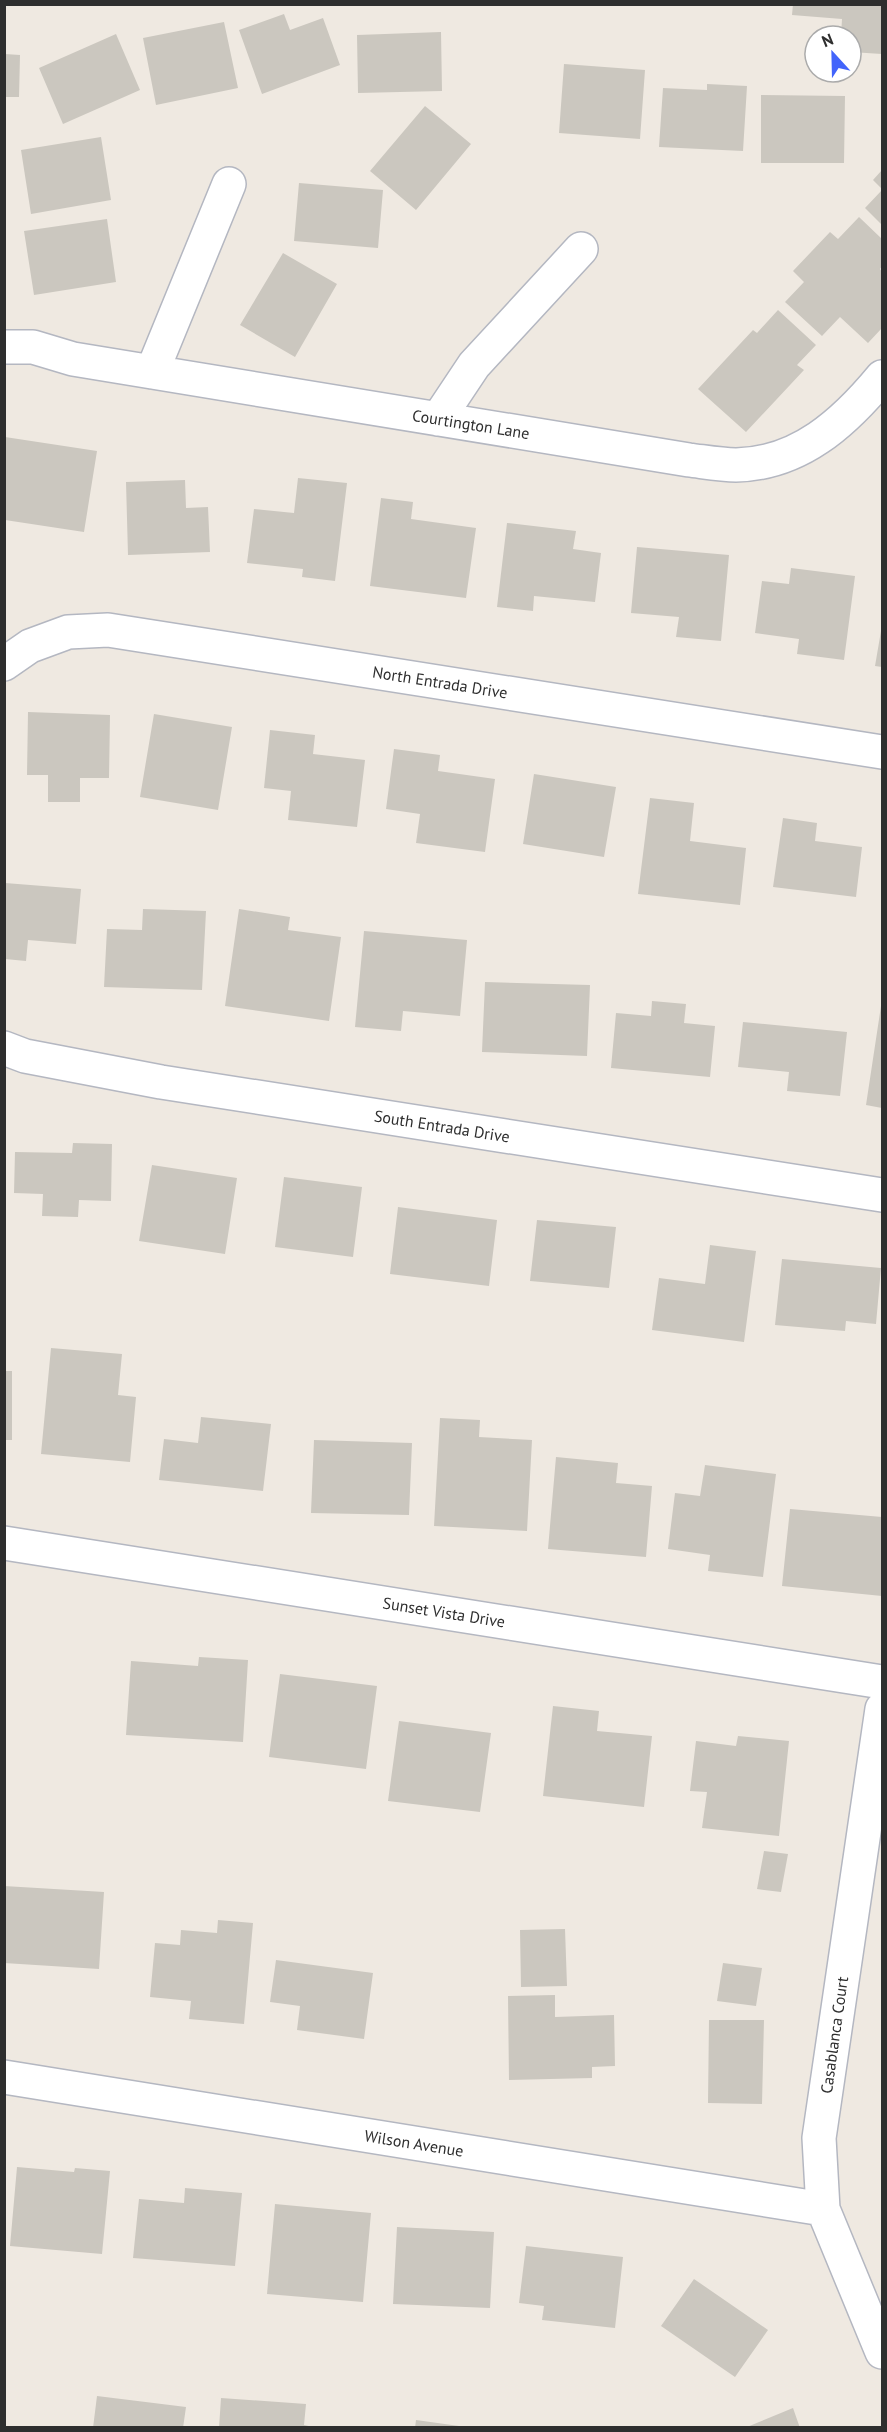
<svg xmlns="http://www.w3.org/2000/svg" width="887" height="2432" font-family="'PT Sans',sans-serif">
<rect width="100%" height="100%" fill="#efe9e1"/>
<path fill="#cbc7bf" d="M793,4H882V54L851,52V36H841L842,19L792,15Z
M284,14L290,30L323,18L340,65L262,94L239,30Z
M224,22L238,88L156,105L143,38Z
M441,32L442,91L358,93L357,35Z
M116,34L140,90L63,124L39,68Z
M5,54L20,55L19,97H5Z
M564,64L645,70L640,139L559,133Z
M707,84L747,86L743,151L659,147L663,88L707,90Z
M761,95L845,96L844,163H761Z
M425,106L471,144L416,210L370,171Z
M101,137L111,200L31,214L21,150Z
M882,170V189L873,180Z
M299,183L383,190L378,248L294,241Z
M882,190V225L865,208Z
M859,217L882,239V266L880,269L882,272V328L868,343L840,317L822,336L785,302L804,282L793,271L830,232L838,239Z
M107,219L116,282L34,295L24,231Z
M283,253L337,284L295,357L240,325Z
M778,310L816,345L797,365L804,370L746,432L698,389L753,330L757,333Z
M5,437L97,451L84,532L5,520Z
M298,478L347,483L335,581L302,577L303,569L247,563L254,509L294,513Z
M185,480L186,508L208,507L210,552L128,555L126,482Z
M381,498L413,502L411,519L476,528L466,598L370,586Z
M507,523L576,531L573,549L601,553L595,602L534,596L533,611L497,607Z
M637,547L729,555L721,641L676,637L679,617L631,613Z
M791,568L855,576L844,660L797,654L799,639L755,633L762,581L789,584Z
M881,631H882V667L875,666Z
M28,712L110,715L109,778H80V802H48V775H27Z
M154,714L232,727L218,810L140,797Z
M270,730L315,735L313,754L365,760L357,827L288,820L291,791L264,788Z
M394,749L440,755L438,771L495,779L485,852L416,843L420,814L386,809Z
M534,774L616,787L604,857L523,844Z
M650,798L694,803L690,841L746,848L740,905L638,894Z
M783,818L817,823L815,841L862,847L856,897L773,887Z
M5,883L81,889L76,944L28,940L26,961L5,959Z
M143,909L206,911L202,990L104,987L107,929L142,930Z
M239,909L290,917L288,930L341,937L329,1021L225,1006Z
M364,931L467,940L460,1016L403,1011L401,1031L355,1027Z
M485,982L590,985L587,1056L482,1052Z
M652,1001L686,1004L684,1023L715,1026L710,1077L611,1068L616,1013L651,1016Z
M881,1006H882V1108L866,1105Z
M743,1022L847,1032L840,1096L787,1091L789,1072L738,1067Z
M73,1143L112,1144L111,1201L79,1200L78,1217L42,1216L43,1194L14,1193L15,1152L72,1153Z
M152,1165L237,1178L225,1254L139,1241Z
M284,1177L362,1187L353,1257L275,1247Z
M398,1207L497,1220L489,1286L390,1274Z
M537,1220L616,1227L609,1288L530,1281Z
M710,1245L756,1251L744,1342L652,1330L659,1278L705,1284Z
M782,1259L881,1268L876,1324L846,1321L845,1331L775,1325Z
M51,1348L122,1354L118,1395L136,1397L130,1462L41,1454Z
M4,1371H12V1440H4Z
M201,1417L271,1424L263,1491L159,1480L164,1439L198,1443Z
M440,1418L480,1420L479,1437L532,1440L527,1531L434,1526Z
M314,1440L412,1443L409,1515L311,1513Z
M556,1457L618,1463L616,1483L652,1486L646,1557L548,1549Z
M705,1465L776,1474L763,1577L708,1571L710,1555L668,1549L675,1493L700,1496Z
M790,1509L882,1517V1596L782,1586Z
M199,1657L248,1660L243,1742L126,1735L131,1661L198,1666Z
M280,1674L377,1686L366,1769L269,1757Z
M553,1706L599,1711L597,1731L652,1736L644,1807L543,1796Z
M399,1721L491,1733L480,1812L388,1801Z
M738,1736L789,1741L779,1836L702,1828L707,1792L690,1791L696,1741L736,1746Z
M764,1851L788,1854L781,1892L757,1889Z
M4,1886L104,1892L99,1969L4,1963Z
M218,1920L253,1923L244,2024L189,2019L191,2001L150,1997L155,1943L180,1945L181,1930L217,1933Z
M565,1929L567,1986L521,1987L520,1930Z
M276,1960L373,1973L364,2039L297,2030L300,2006L270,2002Z
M723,1963L762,1968L756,2006L717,2001Z
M555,1995V2017L614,2015L615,2066L592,2067V2078L509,2080L508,1996Z
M709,2020H764L762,2104L708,2103Z
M17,2167L74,2172L75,2168L110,2171L102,2254L10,2246Z
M185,2188L242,2193L235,2266L133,2258L139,2199L184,2203Z
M275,2204L371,2213L363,2302L267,2294Z
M397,2227L494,2232L490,2308L393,2304Z
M526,2246L623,2257L615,2328L542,2320L544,2306L519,2303Z
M694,2279L768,2330L735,2377L661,2326Z
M97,2396L186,2407L183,2428H93Z
M221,2398L306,2404L304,2425L318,2428H219Z
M793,2408L800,2428H747V2427Z
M416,2420L459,2426V2428H415Z"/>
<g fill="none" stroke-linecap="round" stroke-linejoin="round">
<defs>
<path id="minor" d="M4,347H33L73,359L689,460C705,462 721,465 736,465C799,464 844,423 882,377
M152,372L229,184
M438,419L474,365L581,249
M4,664L30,646L68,632L108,630L882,752
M4,1048L25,1056L161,1082L882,1195
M4,1543L882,1682
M882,1709L819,2138L823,2209L882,2352
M4,2077L823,2209"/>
</defs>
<use href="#minor" stroke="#b4b7c1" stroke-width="36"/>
<use href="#minor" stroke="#fff" stroke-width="33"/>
</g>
<g text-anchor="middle" stroke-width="4.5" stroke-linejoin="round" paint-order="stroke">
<g font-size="16" fill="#2e2e2e" stroke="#fff">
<text transform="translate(471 424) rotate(9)" y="6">Courtington Lane</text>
<text transform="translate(440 682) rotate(9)" y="6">North Entrada Drive</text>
<text transform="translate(442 1126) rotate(9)" y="6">South Entrada Drive</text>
<text transform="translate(444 1612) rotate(9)" y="6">Sunset Vista Drive</text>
<text transform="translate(834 2035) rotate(-82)" y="6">Casablanca Court</text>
<text transform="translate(414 2143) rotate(9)" y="6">Wilson Avenue</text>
</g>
</g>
<rect width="887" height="2432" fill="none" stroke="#2e2e2e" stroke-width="12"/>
<g transform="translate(833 54) rotate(338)"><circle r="28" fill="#ffffff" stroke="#ababab" stroke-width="1.5"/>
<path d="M0-4.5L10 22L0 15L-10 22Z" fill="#4264fb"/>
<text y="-9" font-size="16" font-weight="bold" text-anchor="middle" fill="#2e2e2e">N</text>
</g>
</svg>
